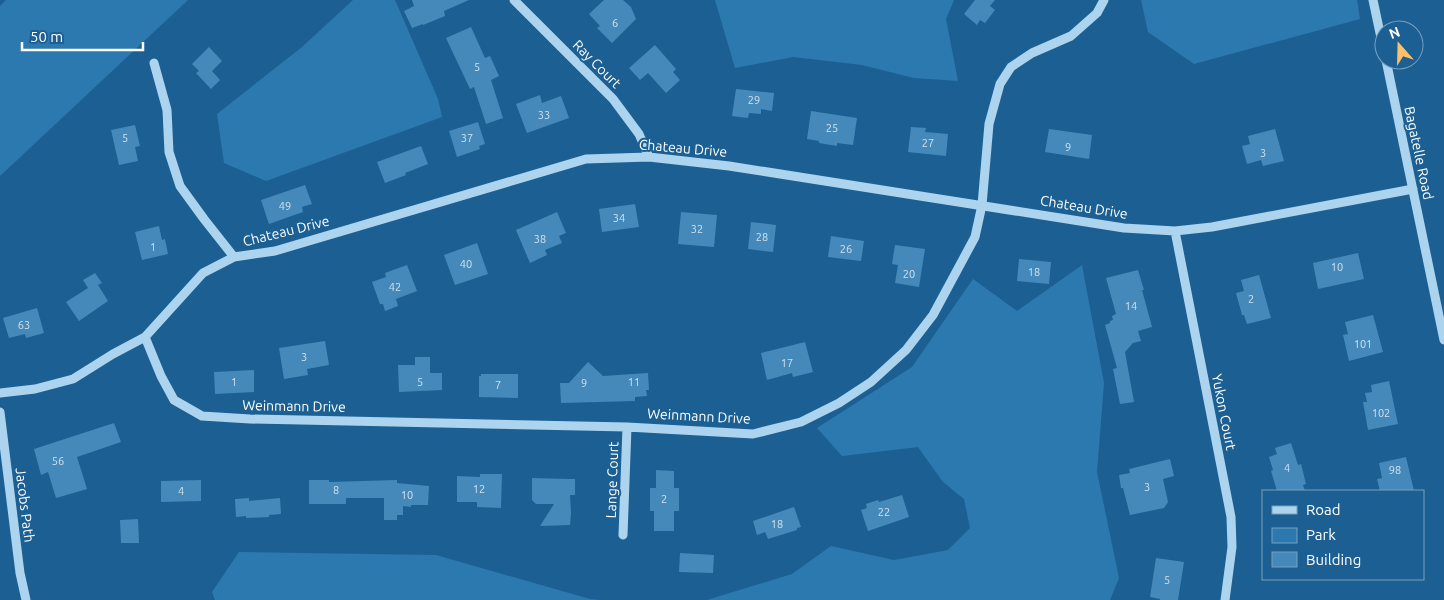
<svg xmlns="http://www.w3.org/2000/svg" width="1444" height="600" font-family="Ubuntu,sans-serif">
<rect width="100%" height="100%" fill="#1c6093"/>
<path fill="#2c79af" d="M6,0H188L0,176V6Z
M353,0H395L438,99L442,117L266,181L224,163L217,114L302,47Z
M715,0H954L946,19L958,81L914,78L862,65L793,57L735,68Z
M1141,0H1357L1360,19L1194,64L1148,32Z
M1082,265L1104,383L1097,472L1119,578L1110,600H707L792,574L831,546L894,560L948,550L970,528L964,499L943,482L918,447L842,456L817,428L912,367L973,279L1017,311Z
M239,552L436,555L590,599L601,600H215L212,592Z"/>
<path fill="#4489ba" d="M412,0H469L444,11L445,16L423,25V24L412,28L404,11L414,6Z
M604,0H623L631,7L636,19L612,43L597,28L600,26L589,14Z
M975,0H995L990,6L995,10L985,23L980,20L977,25L964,14Z
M471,27L485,58L490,56L499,76L491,80L503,118L486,124L474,87L470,89L446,38Z
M655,45L676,69L673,72L680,80L666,93L648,73L640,80L629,68Z
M209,47L222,61L212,71L220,80L211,89L196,73L199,71L192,64Z
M736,89L774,93L772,111L761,109V114L749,113L748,118L732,116Z
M540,95L542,103L561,96L569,118L527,133L516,104Z
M811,111L857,118L853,145L837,143V146L819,143V141L807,139Z
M478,122L485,144L479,146L480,149L457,157L449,131Z
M135,125L140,146L135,147L138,161L119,165L111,130Z
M911,127L926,128L925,132L948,134L946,156L908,152Z
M1049,129L1092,135L1089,159L1045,152Z
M1275,129L1284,161L1263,166L1261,160L1247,164L1242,146L1250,144L1248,136Z
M421,146L428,164L405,173L406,175L385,183L377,162Z
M305,185L312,204L302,207L303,212L269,224L261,200Z
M635,204L639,227L602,232L599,209Z
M557,212L566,233L559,236L562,243L545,250L547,255L530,263L516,230Z
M681,212L717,215L714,247L678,244Z
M751,222L776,225L773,252L748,249Z
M159,226L162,240L165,239L168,254L142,260L135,232Z
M831,236L864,241L861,261L828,257Z
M477,243L488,274L455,285L444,255Z
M895,245L925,249L919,287L895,283L898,265L892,264Z
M1358,253L1364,279L1318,289L1313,263Z
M1019,259L1051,262L1049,284L1017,281Z
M407,265L417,291L396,299L398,306L385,311L383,304H380L372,282L386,277L385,273Z
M1138,270L1144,290H1142L1152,327L1138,331L1141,341L1133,343L1125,352L1134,402L1120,404L1113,369L1117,368L1105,325L1110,323V321L1113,320L1112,316L1116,314L1106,278Z
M95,273L102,283L98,285L108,301L79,321L66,302L88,288L83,280Z
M1259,275L1271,318L1247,324L1244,315H1242L1236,293L1244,291L1241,280Z
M37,308L44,333L26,338L25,334L9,338L3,318Z
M1373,315L1383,352L1349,361L1343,335L1348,334L1345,322Z
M325,341L329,365L307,369L308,375L284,379L279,348Z
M805,342L813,372L793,377L792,373L767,380L761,353Z
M415,357H430V373H442V390L399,392L398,365H415Z
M588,362L603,376L648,373L649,390H646L647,396L635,397V401L561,403L560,383H569Z
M254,370V392L215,394L214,372Z
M481,374H518V398L479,397V376H481Z
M1389,381L1398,424L1368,430L1363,402H1367L1365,393L1372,392L1371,385Z
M114,423L121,442L77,457L87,489L56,498L48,472L41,475L34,449Z
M1291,443L1298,465L1301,464L1306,484L1303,485L1305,491H1277L1271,471L1273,470L1269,457L1277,454L1275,448Z
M1406,457L1414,491H1380L1377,479L1382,478L1379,463Z
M1170,459L1174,476L1163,479L1168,502L1164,508L1130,515L1123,488H1121L1119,475L1130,473L1129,469Z
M656,470L674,471V488H679V511H674V531H654V511H650V488H656Z
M480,474H502L501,508L477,507V502H457V476L480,477Z
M569,477V479H575V495H570L571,513L570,525L540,526L554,504H536L532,500V478L569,479Z
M201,480V501L161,502V481Z
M309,480H329V482L397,480V483L429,486L428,505H411V507L403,506V515H397V520H384V498H346V504H309Z
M902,495L909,517L868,531L861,510L867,508L866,504L878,500L879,502Z
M249,498V501L280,498L281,514L269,515V517L246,518V516L236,517L235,499Z
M794,507L801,527L797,528V530L768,539L765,532L757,535L753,521Z
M138,519L139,543H121L120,520Z
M680,553L714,555L713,573L679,572Z
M1156,558L1184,562L1178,600H1160V599L1150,597Z"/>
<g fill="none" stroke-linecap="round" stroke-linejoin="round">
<path stroke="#add4ef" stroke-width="9" d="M514,0L613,99L639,134L649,157
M1373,0L1384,52
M1386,60L1444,340
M154,63L167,110L169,152L180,186L204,219L234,257
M1175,231L1231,517L1232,547L1225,600
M145,337L161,376L174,400L202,416L250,419L627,427L753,434L801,422L839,403L871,382L906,350L933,315L975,237L982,205L989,124L1000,84L1011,67L1032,53L1071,36L1097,13L1104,0
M0,393L35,389L73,379L113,354L145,337L203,273L234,257L275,251L586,159L649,157L729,166L1124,228L1175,231L1212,227L1413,189
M0,412L20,573L26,600
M623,535L627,427"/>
</g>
<g text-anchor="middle" stroke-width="4" stroke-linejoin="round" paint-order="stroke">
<g font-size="11" fill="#d0e2ee">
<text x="615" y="27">6</text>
<text x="477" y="71">5</text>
<text x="754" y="104">29</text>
<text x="544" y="119">33</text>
<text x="832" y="132">25</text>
<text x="125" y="142">5</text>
<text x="467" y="142">37</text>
<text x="928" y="147">27</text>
<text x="1068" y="151">9</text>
<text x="1263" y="157">3</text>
<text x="285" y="210">49</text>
<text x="619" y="222">34</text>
<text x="697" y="233">32</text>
<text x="762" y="241">28</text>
<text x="540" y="243">38</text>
<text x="153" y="251">1</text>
<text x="846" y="253">26</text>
<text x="466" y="268">40</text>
<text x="1337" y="271">10</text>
<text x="1034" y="276">18</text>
<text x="909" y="278">20</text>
<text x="395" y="291">42</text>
<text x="1251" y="303">2</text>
<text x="1131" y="310">14</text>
<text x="24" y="329">63</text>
<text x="1363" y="348">101</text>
<text x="304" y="361">3</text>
<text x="787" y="367">17</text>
<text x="234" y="386">1</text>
<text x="420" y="386">5</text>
<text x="634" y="386">11</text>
<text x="584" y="387">9</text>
<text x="498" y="389">7</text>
<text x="1381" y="417">102</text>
<text x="58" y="465">56</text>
<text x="1287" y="472">4</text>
<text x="1395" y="474">98</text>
<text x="1147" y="491">3</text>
<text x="479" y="493">12</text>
<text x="336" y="494">8</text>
<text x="181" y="495">4</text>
<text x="407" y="499">10</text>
<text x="664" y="503">2</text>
<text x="884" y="516">22</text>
<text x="777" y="528">18</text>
<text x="1167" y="584">5</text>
</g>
<g font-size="14" fill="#fff" stroke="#1c6093">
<text transform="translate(597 64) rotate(45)" y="5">Ray Court</text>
<text transform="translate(683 148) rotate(5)" y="5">Chateau Drive</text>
<text transform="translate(1419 153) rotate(78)" y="5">Bagatelle Road</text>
<text transform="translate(1084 207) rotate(9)" y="5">Chateau Drive</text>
<text transform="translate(286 231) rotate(-14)" y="5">Chateau Drive</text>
<text transform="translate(294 406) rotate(1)" y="5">Weinmann Drive</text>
<text transform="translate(1224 412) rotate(79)" y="5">Yukon Court</text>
<text transform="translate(699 416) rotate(3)" y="5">Weinmann Drive</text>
<text transform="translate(612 480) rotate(-88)" y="5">Lange Court</text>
<text transform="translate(25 505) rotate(83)" y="5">Jacobs Path</text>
</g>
</g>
<rect x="1262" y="490" width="162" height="90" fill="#1c6093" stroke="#77a0be"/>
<rect x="1272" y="506" width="25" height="8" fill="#add4ef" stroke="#77a0be"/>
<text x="1306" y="515" font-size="15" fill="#ffffff">Road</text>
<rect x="1272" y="528" width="25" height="15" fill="#2c79af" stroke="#77a0be"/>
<text x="1306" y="540" font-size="15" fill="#ffffff">Park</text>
<rect x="1272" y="552" width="25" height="15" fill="#4489ba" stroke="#77a0be"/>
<text x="1306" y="565" font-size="15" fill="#ffffff">Building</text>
<g transform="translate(1399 45) rotate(340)"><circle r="24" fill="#1c6093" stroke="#77a0be"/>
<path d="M0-4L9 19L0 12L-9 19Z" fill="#ffc06b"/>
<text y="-8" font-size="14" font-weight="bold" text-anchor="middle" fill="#ffffff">N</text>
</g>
<path d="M22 42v8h121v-8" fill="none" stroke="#ffffff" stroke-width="2.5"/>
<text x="30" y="42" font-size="15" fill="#ffffff" stroke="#1c6093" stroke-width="4" paint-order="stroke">50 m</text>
</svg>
